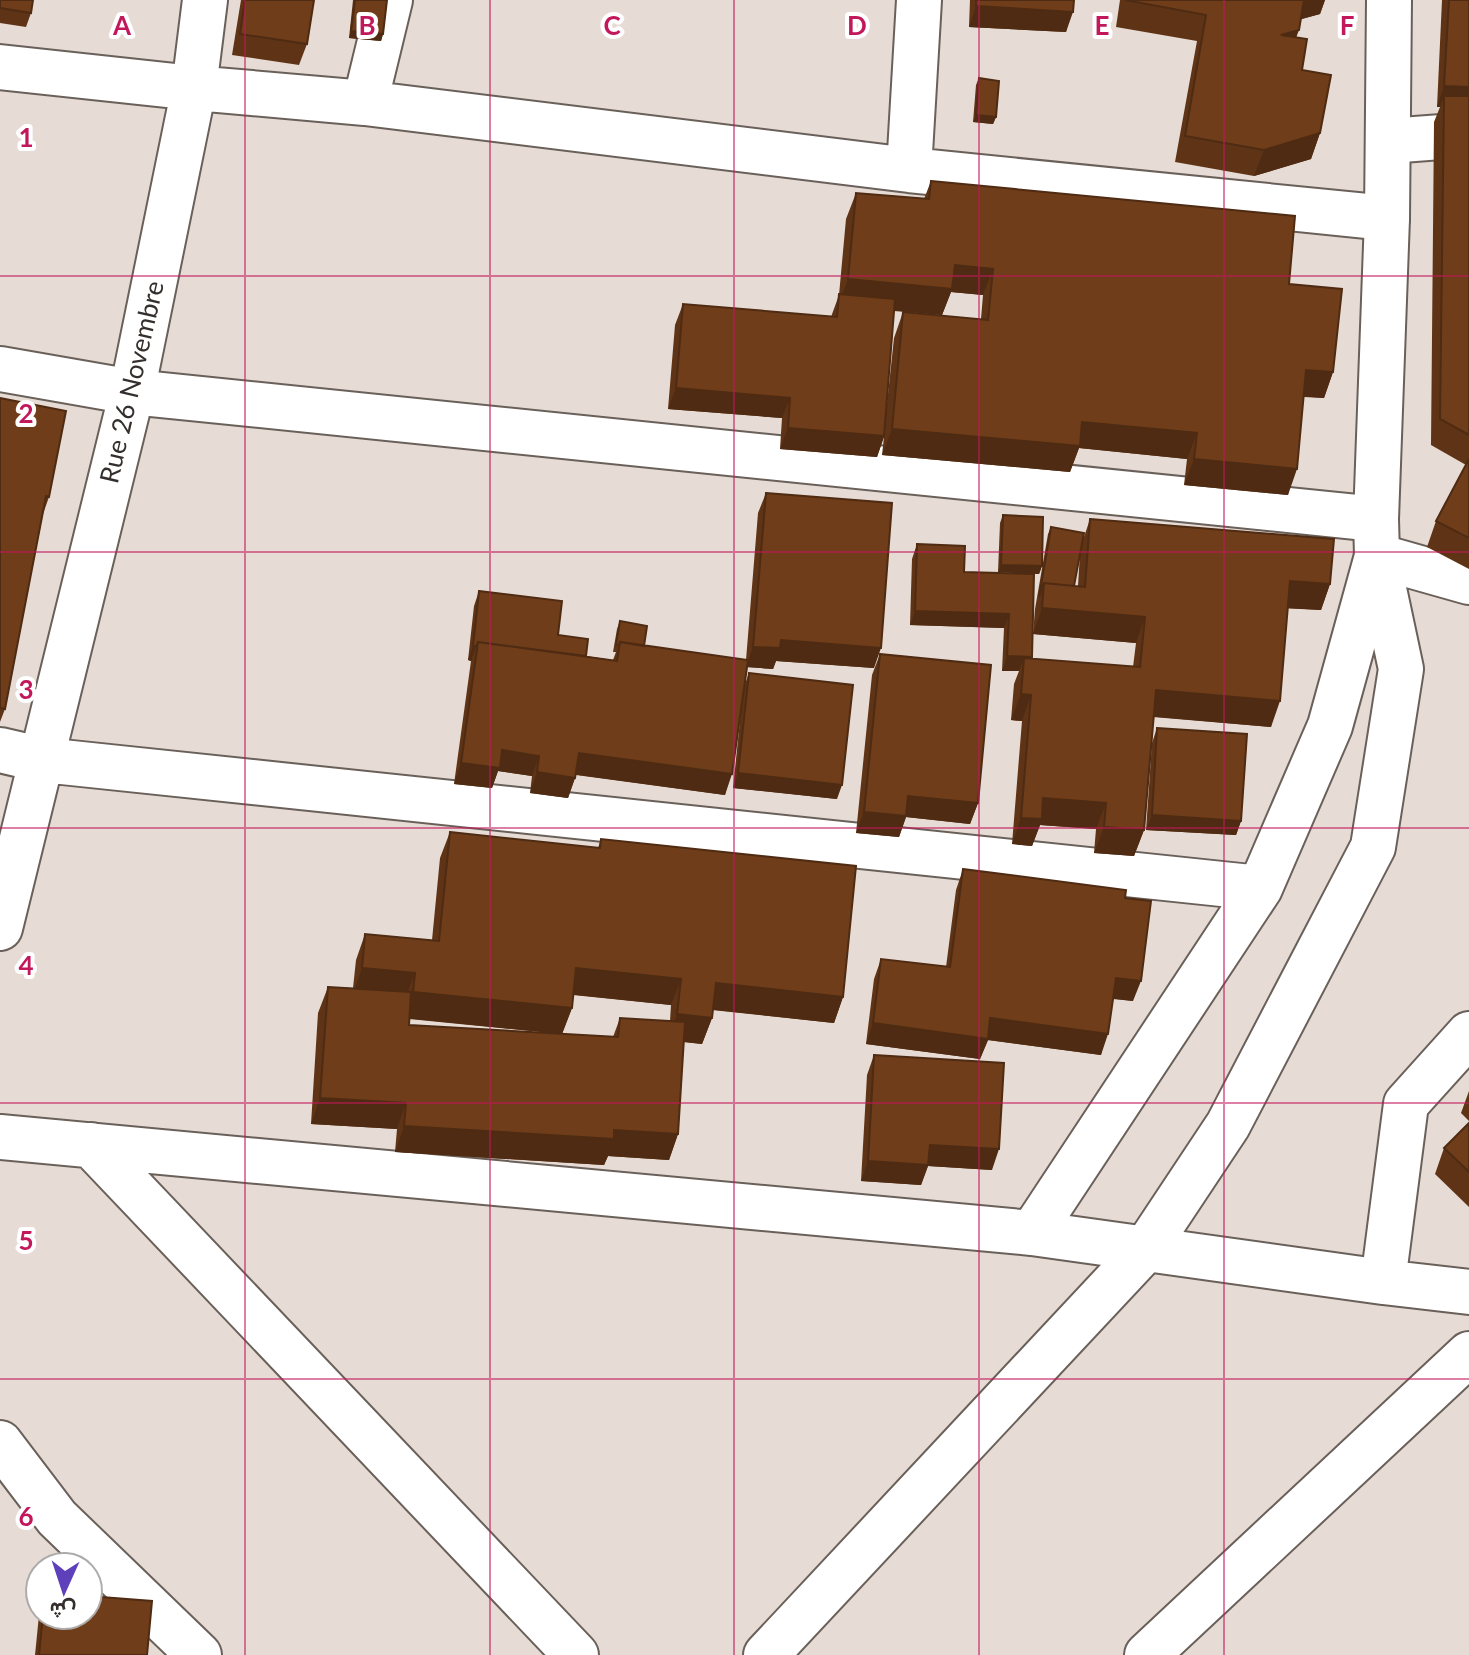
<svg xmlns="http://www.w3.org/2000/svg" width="1469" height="1655" font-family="Lato,Vazirmatn,sans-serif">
<rect width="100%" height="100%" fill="#e7dcd5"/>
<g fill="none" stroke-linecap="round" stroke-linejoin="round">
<defs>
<path id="street" d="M0,67L194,88L365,103L909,170L1387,218
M365,103L390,0
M1388,141L1469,135
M909,170L919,0
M0,369L132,392L1376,519
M0,750L43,760L1260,888
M0,928L132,392L194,88L205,0
M0,1137L1032,1233L1383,1282L1469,1292
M91,1145L576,1655
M1032,1233L1260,888L1330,726L1377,556L1469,582
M1383,1282L1406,1104L1469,1034
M0,1443L57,1518L199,1655
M1147,1655L1469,1354"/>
<path id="secondary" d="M766,1655L1145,1250L1228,1125L1373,847L1401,669L1377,556L1376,519L1387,218L1389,0"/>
</defs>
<use href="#street" stroke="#6a605a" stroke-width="48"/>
<use href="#secondary" stroke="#6a605a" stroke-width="48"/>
<use href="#street" stroke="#fff" stroke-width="44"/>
<use href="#secondary" stroke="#fff" stroke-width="44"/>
</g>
<path fill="#5f3416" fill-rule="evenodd" d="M0,0L31,13L26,27L0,23Z
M241,0H314L307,44L299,65L232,55Z
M353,0H387L383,34L381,41L349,38Z
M970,0H1074L1066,32L969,27Z
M1120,0H1325L1320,14L1301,19L1296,37L1302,70L1320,133L1311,159L1254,176L1175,162L1197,41L1116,27Z
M1442,0H1469V569L1427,547L1436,521L1466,465L1431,445L1434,122L1440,107H1437Z
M979,78L996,117L993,124L973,122L976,85Z
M931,181L1289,284L1333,372L1324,398L1304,397L1288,495L1184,485L1187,459L1079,448L1070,472L882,455L884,437L877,457L780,449L782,418L668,409L675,325L683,304L831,317L839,295L846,219L856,193L924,199ZM951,292L983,295L981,319L903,312L894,338L884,432L894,311L942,315Z
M0,398L49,497L43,514L5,709L0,722Z
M766,493L874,668L776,661L773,669L747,667L745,684L749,673L837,799L733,788L741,711L725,795L576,775L568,798L530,793L532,776L498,771L492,788L454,784L471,661L468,660L474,606L479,591L558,635L586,656L613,660L616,652H613L617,629L620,621L644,646L746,660L758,513Z
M1003,515L1042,566L1039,574L998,572L1000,523Z
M1090,519L1330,584L1321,610L1288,608L1271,727L1153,717L1144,830L1134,856L1094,853L1096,829L1040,825L1032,846L1012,844L1022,721L1011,720L1014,684L1019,671H1002L1004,628L910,625L912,559L917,544L964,572L1034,574L1031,659L1133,667L1136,643L1033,634L1035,609L1048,534L1051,527L1083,540ZM1080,553L1078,586H1074Z
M880,654L978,803L970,824L906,817L899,837L856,833L872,675Z
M1157,728L1241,821L1236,835L1146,830L1152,743Z
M450,832L598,848L601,839L843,997L834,1023L712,1010V1018L702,1044L683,1042L678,1134L669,1160L608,1156L604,1165L395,1152L397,1129L311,1124L318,1013L328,987L353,988L356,960L365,934L432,940L440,858ZM573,995L671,1005L670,1021L620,1018L613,1037L562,1034L572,1008ZM409,1019L562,1034L409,1025Z
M963,869L1125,898L1133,1001L1113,999L1101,1055L988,1040L980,1059L866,1044L874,979L881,959L946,967L956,890Z
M874,1055L992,1170L928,1166L921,1185L861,1181L867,1075Z
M1469,1091V1121L1461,1113Z
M1469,1123V1207L1435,1174L1444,1148Z
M40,1605V1615H88L147,1655H35Z"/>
<path fill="#4e2b12" d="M1303,0H1325L1320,14L1295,21Z
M976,6L1073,12L1066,32L969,27Z
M1299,30L1289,56L1281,35Z
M351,31L383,34L381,41L349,38Z
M1444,86L1469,87V108L1444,96L1440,107H1437Z
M976,115L996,117L993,124L973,122Z
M1320,133L1311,159L1254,176L1264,150Z
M955,265L993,269L983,295L951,292L942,315L838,305L848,279Z
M1306,370L1333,372L1324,398L1297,396Z
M676,388L790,398L782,418L668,409Z
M1082,422L1197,433L1187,459L1079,448L1070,472L882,455L892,429Z
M788,428L884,436L877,457L780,449Z
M1194,459L1297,469L1288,495L1184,485Z
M1001,565L1042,566L1039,574L998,572Z
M1290,581L1330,584L1321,610L1280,608Z
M1042,608L1145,617L1136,643L1033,634Z
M915,611L1009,614L1004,628L910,625Z
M781,640L881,648L874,668L776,661L773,669L746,667L753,647Z
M473,646H476L471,661L468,660Z
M1007,656L1032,657L1027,671L1024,658L1019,671H1002Z
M1156,690L1280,701L1271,727L1146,716Z
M1021,694L1031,695L1022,721L1011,720Z
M502,750L539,756L532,776L498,771L492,788L454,784L461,763Z
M579,753L732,774L725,795L571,774Z
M537,772L575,778L568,798L530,793Z
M738,773L842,785L837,799L733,788Z
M908,796L978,803L970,824L906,817L899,837L856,833L864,812Z
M1043,798L1106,803L1096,829L1040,825L1032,846L1012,844L1021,818Z
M1152,815L1241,821L1236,835L1146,830Z
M1104,827L1144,830L1134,856L1094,853Z
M362,968L415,973L405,999L353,994Z
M576,968L681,979L671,1005L567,994Z
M1116,978L1141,981L1133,1001L1108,998Z
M716,983L843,997L834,1023L706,1009Z
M413,992L572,1008L562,1034L404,1018Z
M677,1014L712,1018L702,1044L668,1040Z
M990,1018L1108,1034L1101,1055L988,1040L980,1059L866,1044L873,1023Z
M320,1098L406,1103L397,1129L311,1124Z
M404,1126L614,1130L678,1134L669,1160L608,1156L604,1165L395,1152Z
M930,1145L999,1149L992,1170L928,1166L921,1185L861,1181L868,1161Z"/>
<path fill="#6f3d19" stroke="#4e2b12" stroke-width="2" d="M0,0H33L31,13L0,8Z
M245,0H314L307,44L240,34Z
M355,0H387L383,34L351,31Z
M976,0H1074L1073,12L976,6Z
M1125,0H1304L1299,30L1281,35L1307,39L1302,70L1331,75L1320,133L1264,150L1185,136L1206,15Z
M1449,0H1469V87L1444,86Z
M979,78L999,81L996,117L976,115Z
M1444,96H1469V435L1440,419Z
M931,181L1295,216L1289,284L1342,289L1333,372L1306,370L1297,469L1194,459L1197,433L1082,422L1080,446L892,429L903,312L988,320L993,269L955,265L952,289L848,279L856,193L929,199Z
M839,294L895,299L884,436L788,428L790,398L676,388L683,304L837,317Z
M0,398L66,411L49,497L46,496L5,709L0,708Z
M1469,459V538L1436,521Z
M766,493L892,503L881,648L781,640L780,648L753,647Z
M1003,515L1043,517L1042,566L1001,565Z
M1090,519L1334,539L1330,584L1290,581L1280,701L1156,690L1144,830L1104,827L1106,803L1043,798L1042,819L1021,818L1031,695L1021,694L1024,658L1140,667L1145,617L1042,608L1044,583L1085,587Z
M1051,527L1084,533L1074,586L1044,583L1039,597Z
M917,544L965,546L964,572L1034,574L1032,657L1007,656L1009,614L915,611Z
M479,591L562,601L558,635L588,639L586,656L478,642L476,646H473Z
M620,621L647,626L644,646L620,642L619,645H616Z
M478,642L617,661L620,642L748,660L732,774L579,753L575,778L537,772L539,756L502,750L500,768L461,763Z
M880,654L991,665L978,803L908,796L906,816L864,812Z
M749,673L853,685L842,785L738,773Z
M1157,728L1247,734L1241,821L1152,815Z
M450,832L600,848L601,839L856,866L843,997L716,983L712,1018L677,1014L681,979L576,968L572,1008L413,992L415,973L362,968L365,934L439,941Z
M963,869L1126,890L1125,898L1151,901L1141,981L1116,978L1108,1034L990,1018L988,1039L873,1023L881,959L950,967Z
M328,987L411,992L409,1025L618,1037L620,1018L685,1022L678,1134L614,1130V1139L404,1126L406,1103L320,1098Z
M874,1055L1004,1063L999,1149L930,1145L928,1165L868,1161Z
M1469,1123V1172L1444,1148Z
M88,1596L152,1601L147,1655H39L43,1615H88Z"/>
<path fill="none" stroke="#c2185b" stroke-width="2" stroke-opacity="0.55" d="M245,0V1655M490,0V1655M734,0V1655M979,0V1655M1224,0V1655M0,276H1469M0,552H1469M0,828H1469M0,1103H1469M0,1379H1469"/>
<g text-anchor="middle" stroke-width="8" stroke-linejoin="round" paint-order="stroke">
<g font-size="26" fill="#342f2d" stroke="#fff">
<text transform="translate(132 382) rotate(-77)" y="9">Rue 26 Novembre</text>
</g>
</g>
<g font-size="26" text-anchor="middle" font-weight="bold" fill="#c2185b" stroke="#fff" stroke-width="8" stroke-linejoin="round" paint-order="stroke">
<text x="122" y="35">A</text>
<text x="367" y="35">B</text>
<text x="612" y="35">C</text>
<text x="857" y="35">D</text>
<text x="1102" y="35">E</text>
<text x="1347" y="35">F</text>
<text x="26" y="147">1</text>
<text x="26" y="423">2</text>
<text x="26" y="699">3</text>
<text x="26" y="975">4</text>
<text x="26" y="1250">5</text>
<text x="26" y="1526">6</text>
</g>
<g transform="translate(64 1591) rotate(183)"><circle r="38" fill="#ffffff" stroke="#aeacab" stroke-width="2"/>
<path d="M0-6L14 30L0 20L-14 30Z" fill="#5e41ba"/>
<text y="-12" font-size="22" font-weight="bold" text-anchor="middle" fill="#342f2d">ش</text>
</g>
</svg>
